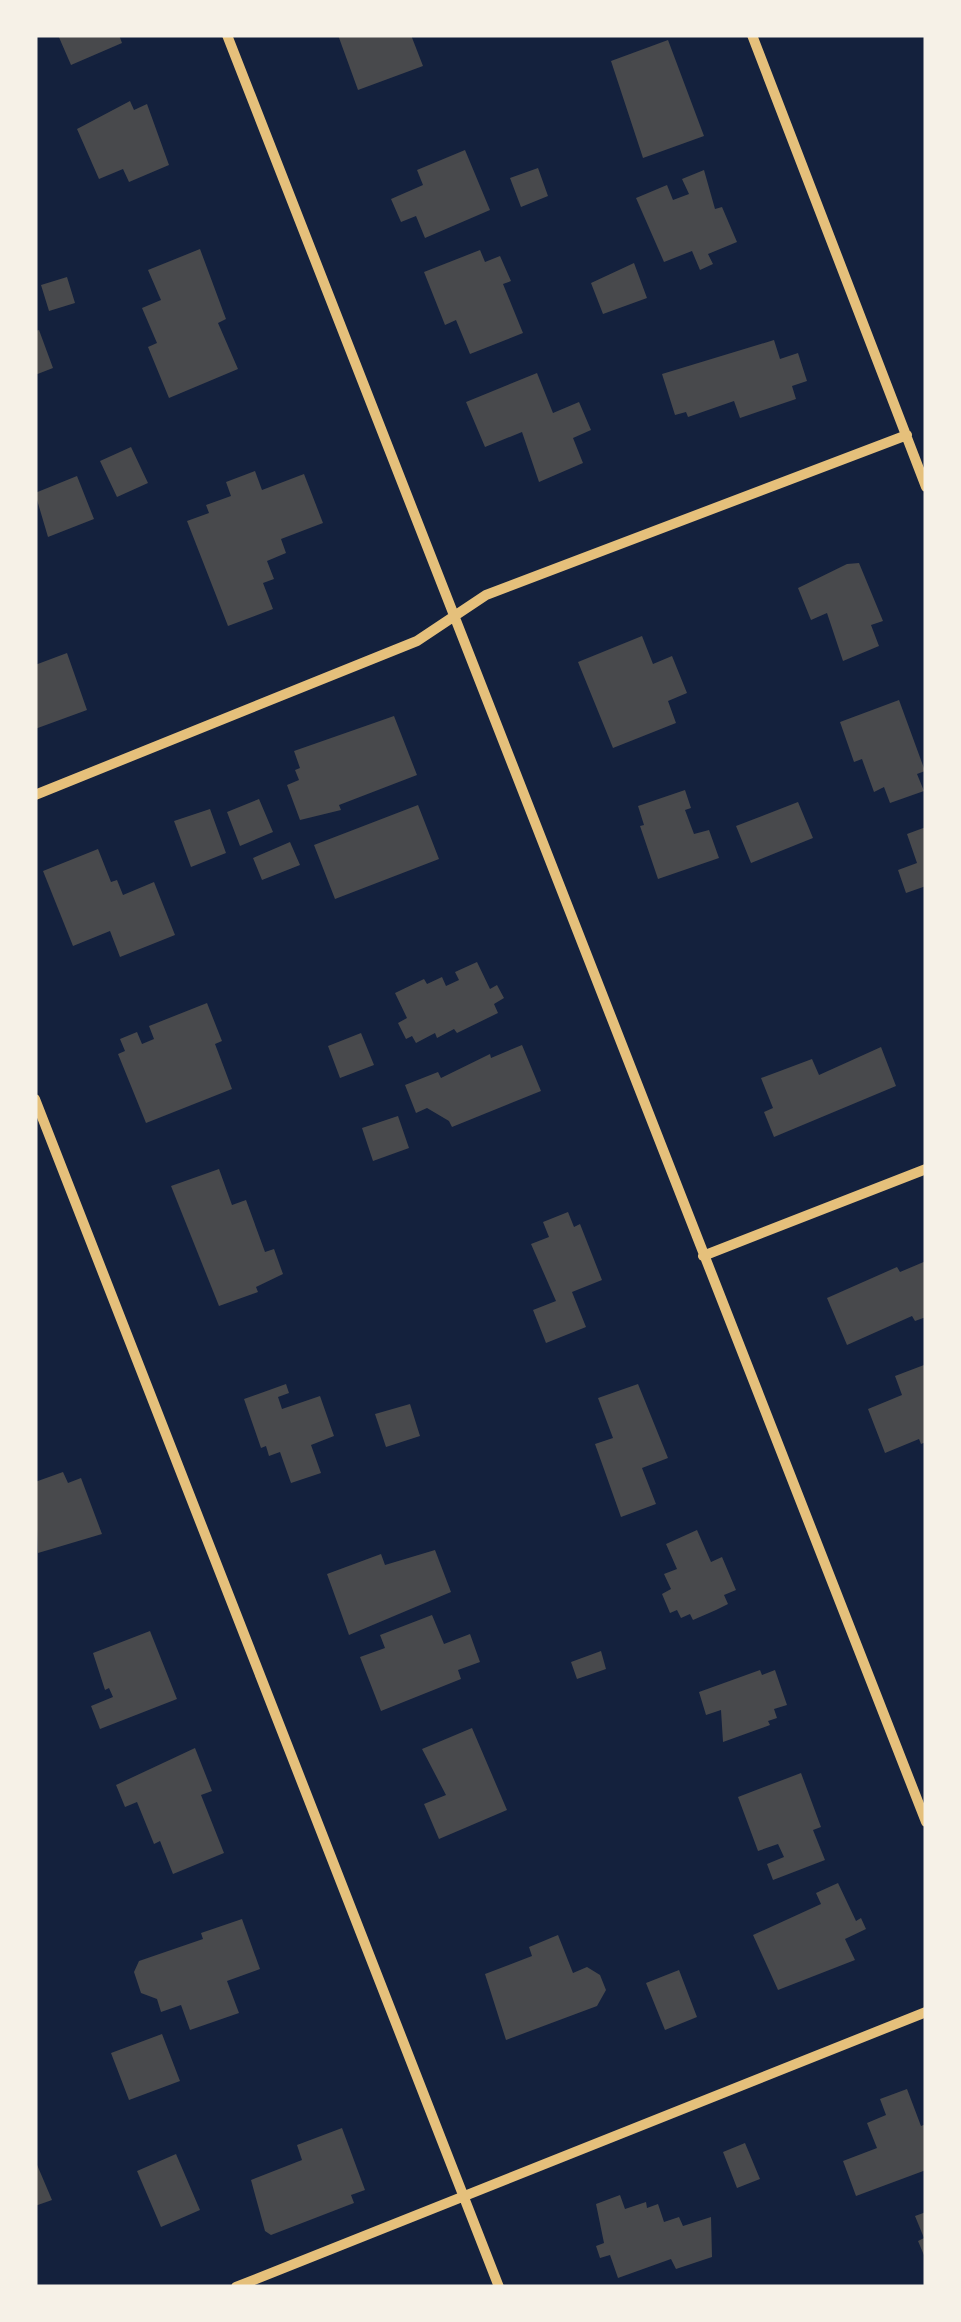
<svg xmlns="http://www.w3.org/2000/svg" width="961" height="2322" font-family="'Roboto Serif',serif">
<rect width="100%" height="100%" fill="#14213d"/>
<path fill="#48494c" d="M58,35H119L122,43L71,65Z
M338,35H411L423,66L358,90Z
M668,40L704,136L643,158L611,61Z
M130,101L134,110L147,104L169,165L129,182L123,169L99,179L77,129Z
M465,150L490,210L425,238L416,216L401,222L391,199L423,185L417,170Z
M538,168L548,196L521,207L510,178Z
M704,170L715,209L722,207L737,242L708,254L713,264L700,270L692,251L664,262L636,198L667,185L673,200L689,194L682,179Z
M200,249L226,319L218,323L238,369L169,398L148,347L157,343L142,308L161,300L148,270Z
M480,250L485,262L500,256L511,281L503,284L523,333L470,354L456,320L445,325L424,272Z
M634,263L647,298L603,314L591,283Z
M67,277L75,303L49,311L41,285Z
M39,330L53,368L35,375V331Z
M774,340L780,359L798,353L807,381L792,386L796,399L740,418L734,401L688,417L686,412L675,415L662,374Z
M537,373L553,413L579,402L591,430L573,438L583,463L539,482L522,432L485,447L466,402Z
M131,447L148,483L117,497L100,461Z
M255,471L262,490L304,474L323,523L281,539L286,553L267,561L274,579L263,583L273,609L228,626L187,521L209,513L206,505L231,496L226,482Z
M77,476L94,519L48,537L35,493Z
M859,563L883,621L871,625L879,646L843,661L827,613L811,620L798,588L847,564Z
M642,636L653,664L672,656L687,693L668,701L676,723L613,748L578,662Z
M67,653L87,710L35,729V665Z
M899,700L925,771L917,774L924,791L890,803L884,787L874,792L862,759L854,762L840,722Z
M394,716L417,775L339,805L341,810L300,820L287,785L299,780L295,770L300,768L294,751Z
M685,790L691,808L685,810L694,834L709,830L719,858L658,879L640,826L644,825L638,806Z
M259,799L273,832L240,846L227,812Z
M798,802L813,838L751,863L736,826Z
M418,805L439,859L335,899L314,845Z
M210,809L226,853L191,867L174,821Z
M926,827V886L906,893L898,870L917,863L907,834Z
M290,842L300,865L262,880L253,858Z
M98,849L111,882L117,880L123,895L154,882L175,935L120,957L110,931L73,946L43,871Z
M477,962L490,989L497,985L504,998L494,1004L498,1013L457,1033L454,1029L437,1038L435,1033L416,1043L412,1036L406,1039L398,1023L407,1018L395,993L424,979L427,984L442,977L446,986L459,980L455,972Z
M207,1003L222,1041L215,1044L232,1089L146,1123L118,1054L125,1051L120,1039L137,1032L142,1044L154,1039L149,1026Z
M361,1033L374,1065L340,1078L328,1046Z
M522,1045L541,1091L452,1127L449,1121L427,1108L416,1113L405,1085L438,1072L441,1078L490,1054L491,1058Z
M881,1047L896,1086L774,1137L764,1112L773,1108L761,1078L812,1059L819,1075Z
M398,1116L409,1148L373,1161L362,1128Z
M219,1169L232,1205L246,1200L265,1252L274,1249L283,1274L256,1287L258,1292L219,1306L171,1186Z
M568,1212L574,1227L580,1224L602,1280L572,1292L586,1327L546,1343L533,1310L556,1301L531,1244L549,1237L543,1222Z
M926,1261V1317L915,1321L912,1316L847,1345L827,1298L897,1267L900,1272Z
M924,1365L926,1442L921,1444L919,1439L885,1453L868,1409L902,1395L895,1376Z
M286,1384L289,1393L278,1397L282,1409L320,1396L334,1436L311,1445L321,1473L291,1483L280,1452L269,1456L266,1446L261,1448L244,1399Z
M638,1384L668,1458L642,1468L656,1504L621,1517L595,1444L613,1438L598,1398Z
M410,1404L420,1436L386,1447L375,1414Z
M63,1472L68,1483L81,1478L102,1534L38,1553L35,1482Z
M697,1530L711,1562L722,1557L736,1590L724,1595L728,1604L716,1610L693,1620L690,1614L681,1618L677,1610L670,1613L662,1594L671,1589L664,1574L677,1569L666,1544Z
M435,1550L451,1592L349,1635L327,1574L381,1554L385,1565Z
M432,1615L444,1644L470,1634L480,1662L458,1670L461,1679L381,1711L360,1657L385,1648L380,1635Z
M150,1631L177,1699L100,1729L91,1706L113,1697L109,1688L105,1690L93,1653Z
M601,1651L606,1669L577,1679L571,1662Z
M760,1670L762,1675L775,1670L787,1705L774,1709L777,1718L768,1721L770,1725L723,1742L721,1710L706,1715L699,1692Z
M472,1728L507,1810L439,1839L424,1804L446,1795L422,1749Z
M195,1748L212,1791L201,1795L224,1853L173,1874L160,1841L154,1844L137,1802L125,1807L116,1785Z
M801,1773L821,1827L813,1830L825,1860L773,1880L767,1864L784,1857L778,1844L758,1851L738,1797Z
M838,1883L856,1921L861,1918L866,1929L845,1939L855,1960L778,1990L753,1935L821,1904L816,1893Z
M242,1919L260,1969L227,1981L239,2013L190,2030L181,2005L161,2012L157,1999L141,1993L134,1972L139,1961L203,1939L201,1933Z
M558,1935L573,1973L587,1967L600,1975L606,1990L597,2006L506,2040L485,1974L532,1956L529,1947Z
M679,1970L697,2017L665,2030L646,1983Z
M162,2034L180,2081L129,2100L111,2053Z
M907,2089L921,2126L926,2124V2170L856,2196L843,2161L877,2148L867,2123L886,2115L880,2099Z
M342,2128L365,2190L351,2195L354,2203L271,2235L265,2231L251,2180L302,2160L297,2145Z
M745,2143L760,2179L737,2188L723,2152Z
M176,2154L200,2210L161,2227L137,2171Z
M35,2160L52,2200L35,2206Z
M620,2195L625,2209L646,2202L647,2208L658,2204L664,2222L679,2217L683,2226L711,2217L712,2257L676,2269L671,2259L618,2278L610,2255L600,2258L596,2246L604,2243L596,2204Z
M926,2212V2260L918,2241L924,2238L915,2216Z"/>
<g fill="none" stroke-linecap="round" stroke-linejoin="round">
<path stroke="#e5c07b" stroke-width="10" d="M227,35L926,1822
M752,35L926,487
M35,795L417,641L486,595L907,435
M35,1099L499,2287
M703,1256L926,1169
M236,2287L926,2012"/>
</g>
<rect width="961" height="2322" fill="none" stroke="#f6f1e7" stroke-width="75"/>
</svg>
